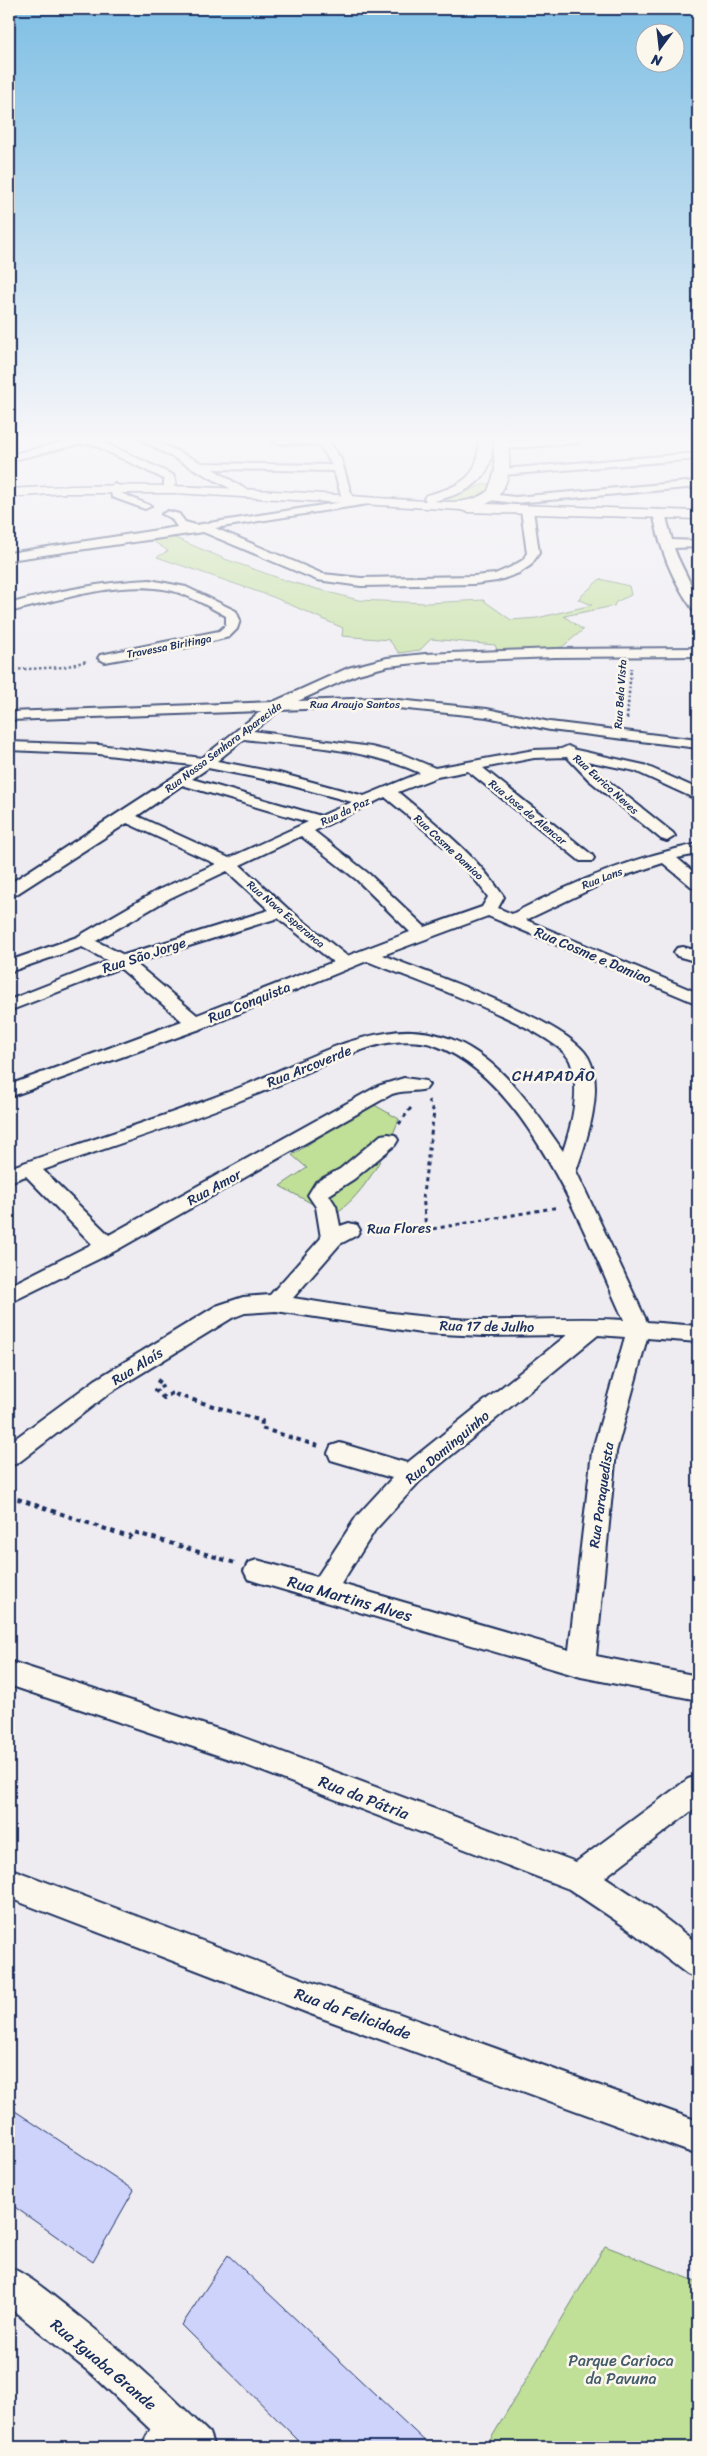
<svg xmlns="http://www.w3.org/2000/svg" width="707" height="2456" font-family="Sriracha,sans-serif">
<rect width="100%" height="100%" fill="#eeecf1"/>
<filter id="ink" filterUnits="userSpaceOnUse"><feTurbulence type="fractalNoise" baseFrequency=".02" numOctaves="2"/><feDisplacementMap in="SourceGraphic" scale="10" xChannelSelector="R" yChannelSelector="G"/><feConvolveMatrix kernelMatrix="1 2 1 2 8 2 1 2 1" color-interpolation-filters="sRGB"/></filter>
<g filter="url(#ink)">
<path fill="#c0df97" stroke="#6e877a" d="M484,484H493C482,499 460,509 443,497L468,491Z
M162,536L175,538L225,559L287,581L358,600L427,603L483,600L511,620L537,618L592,605L578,599L600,579L629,586L631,595L616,602L614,606L564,616L583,630L562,647L498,652L495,645L431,639L420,650L399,653L389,640L342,636L343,628L273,597L157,557L168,551L153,541Z
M371,1103L399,1119C387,1151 366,1193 336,1213L318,1207L280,1186L307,1168L292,1155Z
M605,2246L698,2282V2447H486Z"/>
<path fill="#ced3fc" stroke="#1b2f5e" d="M9,2107L134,2190L93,2262L9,2203Z
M228,2255L431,2447H305L182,2325Z"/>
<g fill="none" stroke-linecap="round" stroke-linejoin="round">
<defs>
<path id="lane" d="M150,2447L162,2424"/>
<path id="street" d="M73,440H99L173,475L176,483L172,491H164V479L92,444H80L9,461V455Z
M141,440H153L202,463L332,465L319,445L277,443L272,440H328L341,459L353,500H368V504L215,528L323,574L361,578L474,576L495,574L511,567L523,560L527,553L521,510L527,507L533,510L539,553L531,565L519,573L497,581L474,584L361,586L317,580L203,532L9,560V553L177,527L171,518L162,514L168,511L179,514L185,522L196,525L343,502L334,471L213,469L250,492V496L246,497Z
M544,440H583L578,443L502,449L497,446L502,443Z
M698,453V459L501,475L496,472L501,469Z
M698,481V487L515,503L490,500L484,497L490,494L515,497Z
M115,484L120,487L121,493L151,506L145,509L112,497L110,487Z
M659,510L665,513L672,540L698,541V547L674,548C681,569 698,590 698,612L694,611C671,578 661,551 653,513Z
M150,580L186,587L236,611L240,620L237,629L229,637L188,647L105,662L98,658L100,655L219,631L226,625V616C207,606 185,592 163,589C114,581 56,601 9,612V604C55,591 102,582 150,580Z
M698,648V656L555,657L425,662L388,666L358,674L298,701L378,698L487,709L550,722L698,740V748L550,730L487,717L378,706L280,710L253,731L371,747L404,755L435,768L534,750L561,749L568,746L576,750L644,765L698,789V800L635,771L587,761L599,774L673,833L675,836L667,841L661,839L589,780L567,757L534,758L483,768L592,855L594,858L592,861H580L468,771L437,777L398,792C436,824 476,855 504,897L498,908L512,914C571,883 633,857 698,844V854L677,858L698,876V889L692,887L663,863L608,881L526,920L698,993V1004L488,916L383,955C426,973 567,1020 588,1057C605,1087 587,1140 576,1171L647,1322L698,1326V1342L647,1338L616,1452L596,1656L698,1676V1700L581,1677L257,1582L248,1579L244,1571L248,1563L257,1560L317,1577L357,1516L392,1478L331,1460L328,1453L331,1446L340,1443L407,1463L567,1335L483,1336L421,1333L276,1311L245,1313L232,1318L111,1392L18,1463L9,1466V1443L95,1380L216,1306L243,1297L270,1295L321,1238L316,1207L308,1195L316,1182L340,1169L381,1135L388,1134L395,1135L398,1140L395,1145L354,1179L329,1195L336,1206L340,1226L349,1223L357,1225L360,1230L357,1235L340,1244L293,1298C356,1308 419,1319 483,1320C530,1321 577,1317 624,1320C585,1236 529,1079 434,1045C416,1039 392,1041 374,1046C332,1058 294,1080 254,1095C185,1123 114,1145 43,1170L109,1235L378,1086L404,1078L426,1081L429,1085L426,1089C414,1092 404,1090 392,1094L115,1251L9,1303V1286L92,1244L26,1176L9,1182V1168C86,1141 165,1117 241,1087C289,1068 334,1041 386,1033C405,1029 427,1031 445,1037C498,1054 533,1108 563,1151C572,1125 581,1087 570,1061C557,1029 404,976 367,961L203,1028L9,1097V1085L182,1021L120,968L9,1011V1000L108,961L82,947L9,972V961L77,937L158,890L216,864L127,823L15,895L9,896V884L192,765L99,754L9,750V742L99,745L202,758L261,711L9,720V712L273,702L348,668L387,658L425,654L555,649ZM244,739C303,746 365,748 420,773L364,796L279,773L217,761ZM208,768L278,782L352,802L321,816L192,779ZM182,785L308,822L229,858L137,816ZM385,797C422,828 462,857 488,897L482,907L425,927L369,874L314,831ZM301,836L357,880L410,932L347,956L287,908L240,865ZM227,871L269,910L124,955L96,941L170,898ZM278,918L333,962L197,1015L135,963ZM598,1335L625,1337L592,1452L569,1650L341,1584L375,1530L420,1481Z
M683,947L698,951V962L677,956L674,952L677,948Z
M9,1661L239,1736L576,1862L688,1779L698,1776V1806L605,1877L649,1906L698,1944V1979L687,1974L627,1928L569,1889L238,1762L9,1685Z
M9,1868L308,1981L698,2121V2155L308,2013L9,1898Z
M9,2267C30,2276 48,2292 66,2306C116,2345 164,2388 209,2433L214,2447H169L93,2375L9,2307Z"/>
<path id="secondary" d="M478,440H492C495,480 469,493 434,501C453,503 473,503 488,491L495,471L493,440H506C513,462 510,494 486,504L698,511V519L467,512L461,510L175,493H64L9,497V489C149,479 286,492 426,501L424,498L426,495C458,487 481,478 478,440Z"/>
</defs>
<use href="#lane" stroke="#1b2f5e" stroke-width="19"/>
<use href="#street" stroke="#1b2f5e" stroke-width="4"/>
<use href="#secondary" stroke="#1b2f5e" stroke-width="3"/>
<path stroke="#1b2f5e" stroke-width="2" stroke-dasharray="2 2" stroke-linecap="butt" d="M83,662L87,661"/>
<path stroke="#1b2f5e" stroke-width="2.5" stroke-dasharray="2.5 2.5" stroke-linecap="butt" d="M9,670L64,667L87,661
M627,719L631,668"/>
<path stroke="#1b2f5e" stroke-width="3" stroke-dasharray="4 4" stroke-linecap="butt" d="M399,1124L413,1105
M369,1228L426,1230L559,1207
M426,1230L423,1194L434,1112L428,1100"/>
<path stroke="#1b2f5e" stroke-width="4" stroke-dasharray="4.5 4.5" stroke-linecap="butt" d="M157,1380L164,1385L155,1390L164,1398L174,1392L177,1395L262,1421L261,1428L318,1446
M9,1496L129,1537L134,1532L235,1563"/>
<use href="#lane" stroke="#fbf7ec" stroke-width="16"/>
<use href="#street" fill="#fbf7ec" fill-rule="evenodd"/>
<use href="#secondary" fill="#fbf7ec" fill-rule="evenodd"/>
</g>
</g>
<linearGradient id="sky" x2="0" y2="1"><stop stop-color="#7fbfe4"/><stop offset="0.56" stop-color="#f7f6f9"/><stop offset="1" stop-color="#f7f6f9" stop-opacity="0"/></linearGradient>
<rect width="707" height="783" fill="url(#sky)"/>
<g text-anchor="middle" stroke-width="5" stroke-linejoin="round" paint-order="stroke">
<g font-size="11" fill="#1b2f5e" stroke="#fbf7ec">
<text transform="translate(169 646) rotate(-11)" y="4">Travessa Biritinga</text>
<text transform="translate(620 694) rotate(-86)" y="4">Rua Bela Vista</text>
<text x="355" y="708">Rua Araujo Santos</text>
<text transform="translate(223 747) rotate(-37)" y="4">Rua Nossa Senhora Aparecida</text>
<text transform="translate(606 784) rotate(42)" y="4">Rua Eurico Neves</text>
<text transform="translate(345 811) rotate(-25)" y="4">Rua da Paz</text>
<text transform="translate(528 812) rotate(39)" y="4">Rua Jose de Alencar</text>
<text transform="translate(449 847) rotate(43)" y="4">Rua Cosme Damiao</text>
<text transform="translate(602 878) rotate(-21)" y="4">Rua Lans</text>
<text transform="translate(286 914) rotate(40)" y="4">Rua Nova Esperanca</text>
</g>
<g font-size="14" fill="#1b2f5e" stroke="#fbf7ec">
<text transform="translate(144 955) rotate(-18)" y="5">Rua São Jorge</text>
<text transform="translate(593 955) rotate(23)" y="5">Rua Cosme e Damiao</text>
<text transform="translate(249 1002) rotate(-22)" y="5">Rua Conquista</text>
<text transform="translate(309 1066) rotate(-22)" y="5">Rua Arcoverde</text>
<text transform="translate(214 1187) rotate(-29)" y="5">Rua Amor</text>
<text transform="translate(399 1228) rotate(-1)" y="5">Rua Flores</text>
<text transform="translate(487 1326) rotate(1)" y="5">Rua 17 de Julho</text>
<text transform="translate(137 1366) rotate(-32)" y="5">Rua Alaís</text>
<text transform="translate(447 1447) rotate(-40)" y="5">Rua Dominguinho</text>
<text transform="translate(601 1495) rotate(-82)" y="5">Rua Paraquedista</text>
</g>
<g font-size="15" letter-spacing="1" fill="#1b2f5e" stroke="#fbf7ec">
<text x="554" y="1081">CHAPADÃO</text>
</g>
<g font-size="16" fill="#1b2f5e" stroke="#fbf7ec">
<text transform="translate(350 1598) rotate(16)" y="6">Rua Martins Alves</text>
<text transform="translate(364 1797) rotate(21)" y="6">Rua da Pátria</text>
<text transform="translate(353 2013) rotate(20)" y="6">Rua da Felicidade</text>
<text transform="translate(104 2364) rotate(40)" y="6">Rua Iguaba Grande</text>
</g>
<g font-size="16" fill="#445b6c" stroke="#fbf7ec">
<text x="621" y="2366">Parque Carioca<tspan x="621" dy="18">da Pavuna</tspan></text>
</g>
</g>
<rect width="707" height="2456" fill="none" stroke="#fbf7ec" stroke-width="30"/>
<rect x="15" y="15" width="677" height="2426" fill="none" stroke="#1b2f5e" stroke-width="2" filter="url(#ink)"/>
<g transform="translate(660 48) rotate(195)"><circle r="24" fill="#fbf7ec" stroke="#a1a7b3"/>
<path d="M0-4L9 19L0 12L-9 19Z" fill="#1b2f5e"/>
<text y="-8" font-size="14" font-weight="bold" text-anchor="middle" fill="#1b2f5e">N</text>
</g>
</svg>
